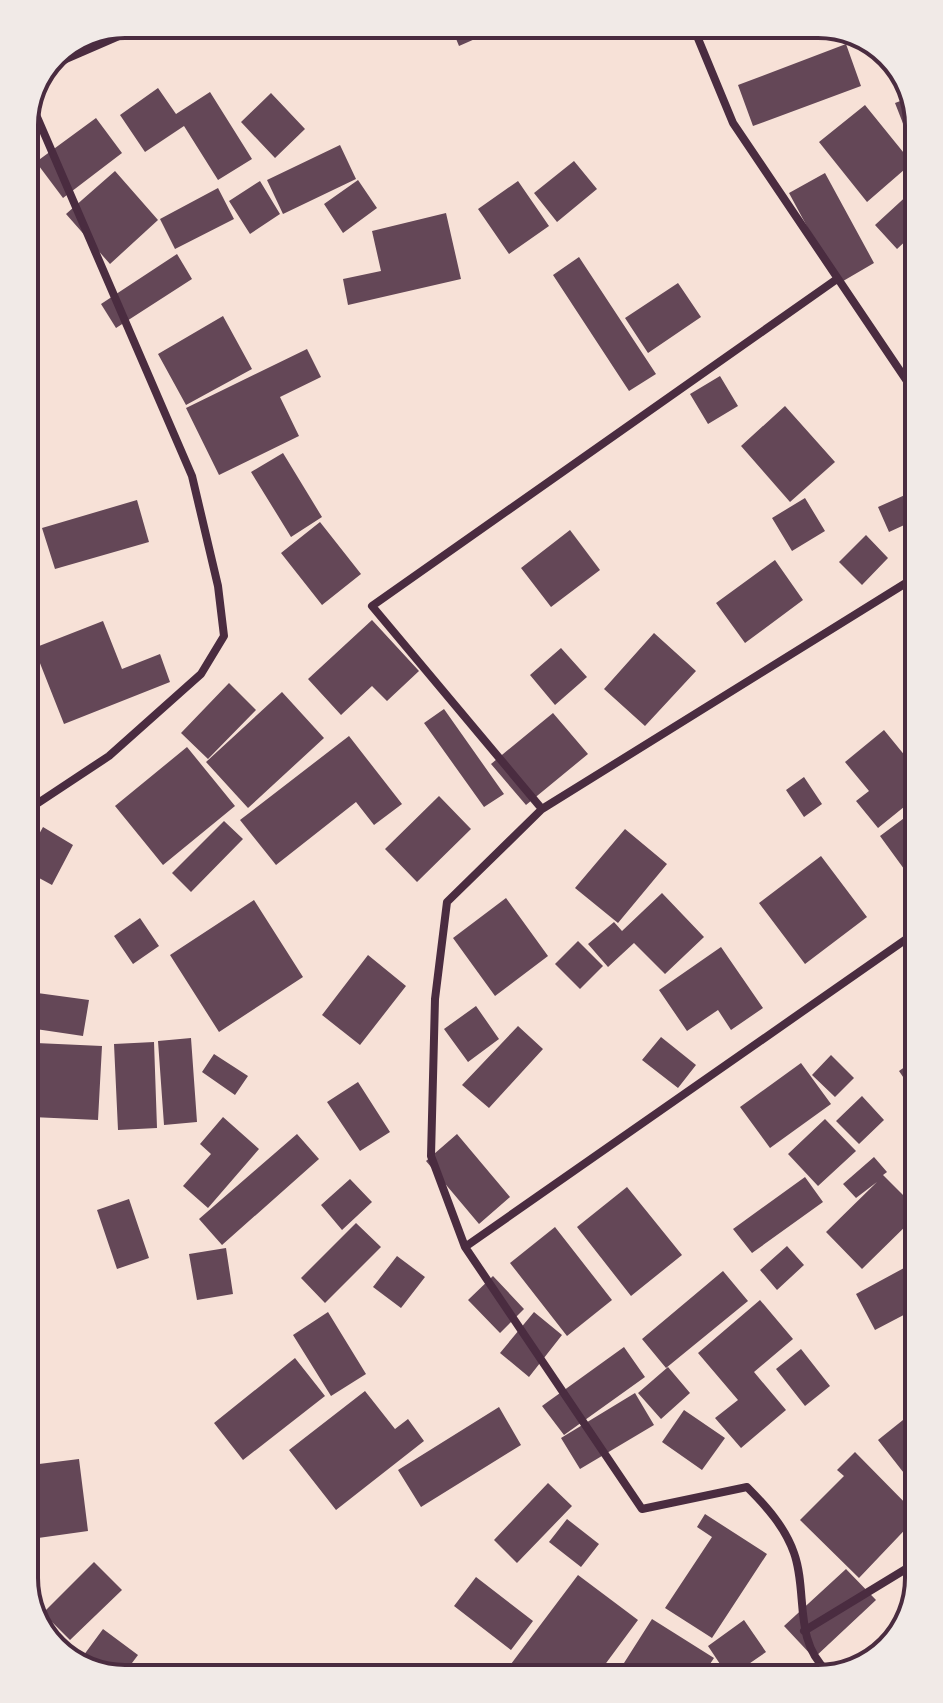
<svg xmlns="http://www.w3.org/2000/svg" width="943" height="1703" font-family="Barlow,sans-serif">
<rect width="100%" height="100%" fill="#f7e1d7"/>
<path fill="#644757" d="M450,24H480L484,35L459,46Z
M486,24H515L493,37Z
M846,44L861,86L753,126L738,85Z
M158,88L176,114L210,92L252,159L218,180L184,126L145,152L120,115Z
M271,93L305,129L275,158L241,122Z
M911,97V144L895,103Z
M865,105L912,163L867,202L819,142Z
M96,118L122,153L63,198L36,162Z
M340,145L356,179L283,214L267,180Z
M574,161L597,189L557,222L534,193Z
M115,171L158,220L110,264L66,214Z
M825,173L874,263L838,284L789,193Z
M358,180L377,208L343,233L324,204Z
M260,181L280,214L250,234L229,201Z
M518,181L549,226L509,254L478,209Z
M218,188L234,219L175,249L160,219Z
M912,191V235L897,249L875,225Z
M446,213L461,279L348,305L343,279L381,271L372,231Z
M177,254L192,279L116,328L101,304Z
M579,257L656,374L629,391L553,275Z
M678,283L701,317L648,353L625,318Z
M25,287L35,304L25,310Z
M223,316L252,369L186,405L158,354Z
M307,349L321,377L280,397L299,436L219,475L186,408Z
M720,376L738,406L708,424L690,394Z
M785,406L835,462L790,502L741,446Z
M283,453L322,517L291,537L251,472Z
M905,495L913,521L889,532L878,507Z
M805,498L825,531L792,551L772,518Z
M137,500L149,542L55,569L42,528Z
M320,522L361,574L322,605L281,553Z
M570,530L600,570L551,607L521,568Z
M866,535L888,558L862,585L839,562Z
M775,560L803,600L745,643L716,603Z
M372,620L419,671L387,701L372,686L341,715L308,679Z
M103,621L122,669L160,654L170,682L64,724L34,648Z
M654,633L696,671L645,726L604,689Z
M561,648L587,677L555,705L530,675Z
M229,683L256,710L208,759L181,733Z
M282,692L324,738L248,808L206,762Z
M444,709L504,794L484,807L424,723Z
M553,713L588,754L526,805L491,764Z
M884,730L915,768V798L878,828L856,801L869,791L845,762Z
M349,736L402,804L374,825L356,802L276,865L240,820Z
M187,747L235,806L163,865L115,806Z
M804,777L822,804L804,817L786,790Z
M439,796L471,829L417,882L385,849Z
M915,810V884L880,836Z
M224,821L243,839L191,892L172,873Z
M43,827L73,845L52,885L28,872V854Z
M625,829L667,864L618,923L575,888Z
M821,856L867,917L805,964L759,903Z
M662,893L704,937L665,974L634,943L608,967L588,944L614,922L622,931Z
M506,898L548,956L495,996L453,938Z
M254,900L303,977L219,1032L170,955Z
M140,918L159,946L133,964L114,936Z
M578,941L603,966L580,989L555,964Z
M721,947L763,1008L731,1030L718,1010L687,1031L659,990Z
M368,955L406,986L360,1045L322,1015Z
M30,992L89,1000L83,1036L29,1028Z
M476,1006L499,1039L468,1062L444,1029Z
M518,1026L543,1049L489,1108L462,1085Z
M661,1037L696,1065L678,1088L642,1060Z
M191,1038L197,1122L164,1125L158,1041Z
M154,1042L157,1128L118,1130L114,1044Z
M36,1043L102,1046L98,1120L32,1117Z
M214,1054L248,1076L235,1095L202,1072Z
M831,1055L854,1078L835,1097L812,1075Z
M916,1059V1096L899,1071Z
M801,1063L831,1104L770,1148L740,1107Z
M358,1082L390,1132L360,1151L327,1102Z
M862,1096L884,1120L859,1144L836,1121Z
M223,1117L259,1149L208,1208L183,1186L211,1154L200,1144Z
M825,1119L856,1151L818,1186L788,1154Z
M297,1134L319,1159L222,1245L199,1219Z
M457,1134L510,1197L479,1224L426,1161Z
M874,1157L887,1172L883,1175L917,1209V1215L862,1269L826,1232L877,1182L856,1198L843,1184Z
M805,1177L823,1202L752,1253L733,1229Z
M350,1179L372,1202L342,1230L321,1205Z
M627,1187L682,1255L631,1296L577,1227Z
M129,1199L149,1258L117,1269L97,1210Z
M356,1223L381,1247L325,1303L301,1278Z
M555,1227L612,1300L567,1336L510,1263Z
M787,1246L804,1265L777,1290L760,1270Z
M226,1248L233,1294L197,1300L189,1254Z
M397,1256L425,1277L401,1308L373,1287Z
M904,1268L917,1293V1308L875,1330L856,1294Z
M723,1271L748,1301L666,1368L642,1339Z
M493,1276L524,1309L500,1333L468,1300Z
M760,1300L793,1339L754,1372L786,1410L741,1448L715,1418L738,1400L698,1353Z
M328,1312L366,1374L331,1396L293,1335Z
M534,1312L562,1335L529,1377L500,1353Z
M624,1347L645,1377L564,1435L542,1406Z
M801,1349L830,1386L805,1406L776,1369Z
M295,1358L325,1396L243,1460L214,1423Z
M668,1367L690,1393L661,1419L638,1393Z
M365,1391L395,1429L408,1419L424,1441L336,1510L289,1450Z
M635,1393L654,1425L580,1469L561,1438Z
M499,1407L521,1445L421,1507L398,1470Z
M918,1408V1491L878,1440Z
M684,1410L725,1438L702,1470L662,1442Z
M855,1452L918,1516L859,1578L800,1520L844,1476L837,1470Z
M79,1459L88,1531L31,1539V1465Z
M548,1483L572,1506L517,1563L494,1540Z
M705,1514L767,1554L712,1638L665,1608L712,1537L697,1527Z
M567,1519L599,1544L581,1567L549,1542Z
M94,1562L122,1590L70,1640L43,1613Z
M846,1569L876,1600L814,1658L784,1626Z
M578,1575L638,1620L598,1674L525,1675L511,1664Z
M476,1577L533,1621L511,1650L454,1606Z
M652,1619L714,1658L704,1673L617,1674Z
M744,1620L766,1652L737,1672L726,1673L708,1646Z
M103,1629L138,1655L120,1679L78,1663Z"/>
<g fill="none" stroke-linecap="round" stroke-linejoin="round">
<path stroke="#4a2c40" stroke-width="8" d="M692,24L733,123L913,390
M29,809L109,756L201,674L224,636L218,586L192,476L31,103
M542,809L372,606L837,279
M465,1247L431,1156L435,999L447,902L542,809L914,578
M804,1631L919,1561
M827,1671C793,1640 808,1592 794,1553C785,1527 766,1506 747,1487L642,1509L465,1247L915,933"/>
<path stroke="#4a2c40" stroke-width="14" d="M49,63L139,24"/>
</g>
<path d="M0 0H943V1703H0ZM125 38H818A87 87 0 0 1 905 125V1578A87 87 0 0 1 818 1665H125A87 87 0 0 1 38 1578V125A87 87 0 0 1 125 38Z" fill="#f1eae7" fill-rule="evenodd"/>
<path fill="none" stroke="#4a2c40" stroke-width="4" d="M125 38H818A87 87 0 0 1 905 125V1578A87 87 0 0 1 818 1665H125A87 87 0 0 1 38 1578V125A87 87 0 0 1 125 38Z"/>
</svg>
